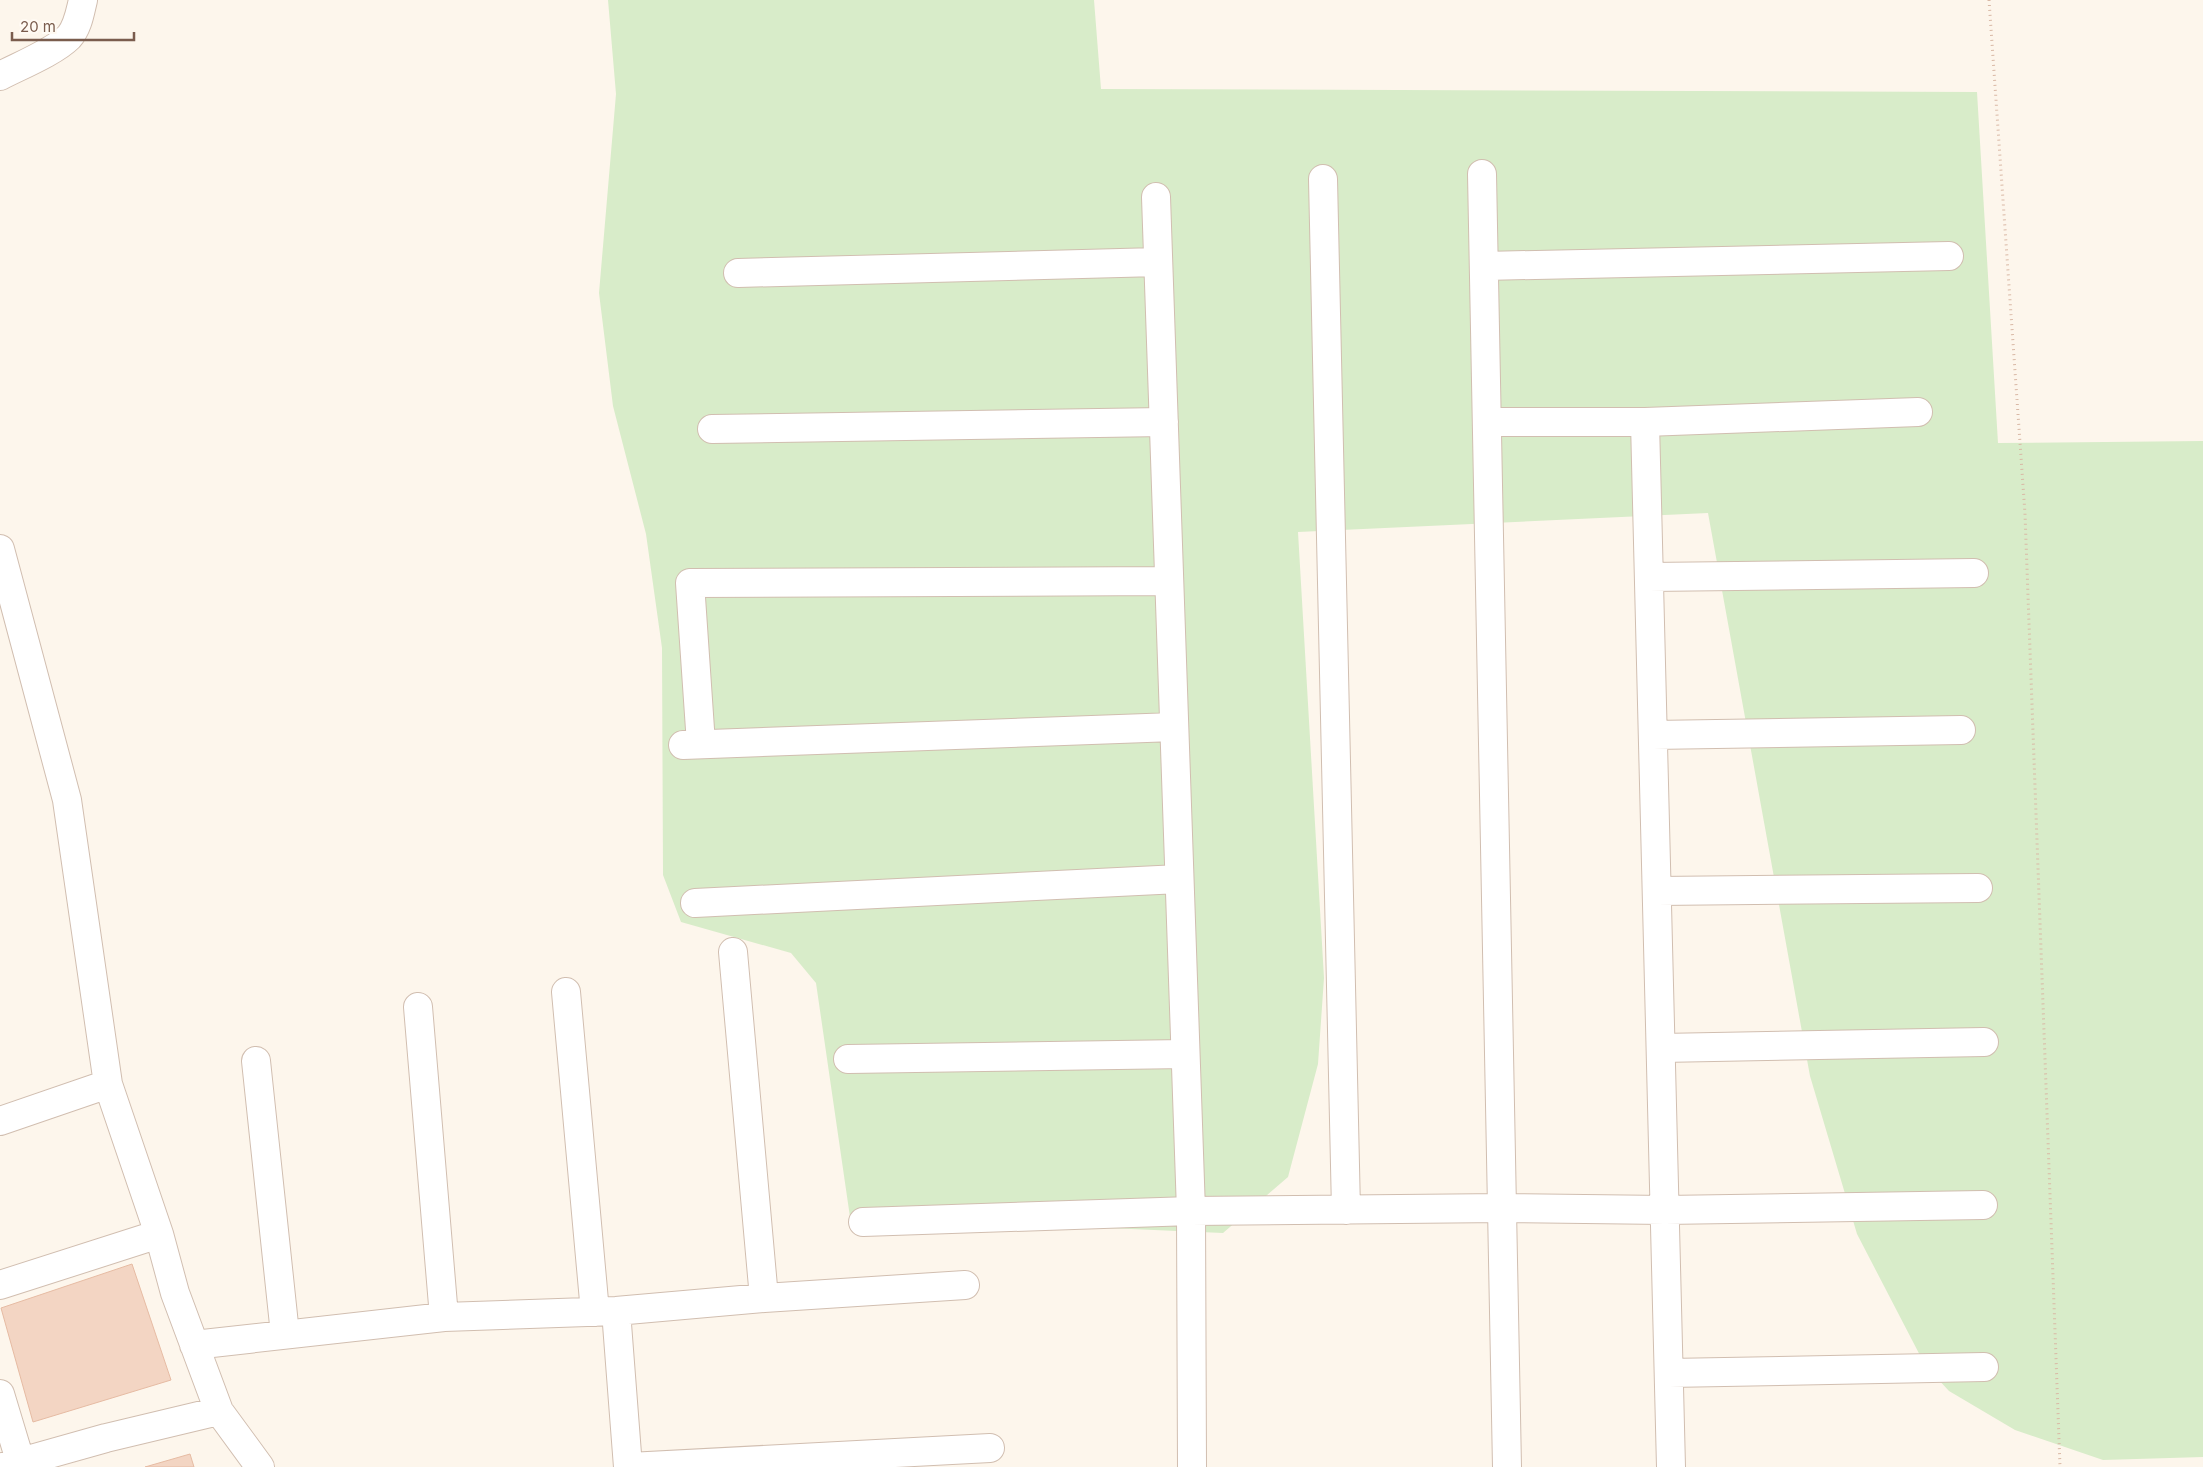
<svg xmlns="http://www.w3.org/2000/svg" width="2203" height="1467" font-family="Inter,sans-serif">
<rect width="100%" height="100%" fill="#fdf6ec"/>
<path fill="#d8ecc9" d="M608,0H1094L1101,89L1977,92L1998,443L2203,441V1457L2103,1460L2015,1430L1949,1391L1925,1365L1857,1234L1810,1076L1708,513L1298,532L1324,978L1318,1064L1288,1177L1223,1233L850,1217L816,983L791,953L681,922L663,875L662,648L646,534L613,406L599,293L616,94Z"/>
<path fill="#f3d5c3" stroke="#e6bba3" d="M132,1264L171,1380L33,1422L1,1308Z
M190,1454L194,1467H145Z"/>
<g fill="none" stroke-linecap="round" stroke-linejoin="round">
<defs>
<path id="minor" d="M0,76C19,66 54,52 69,37C78,27 80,12 83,0
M1482,174L1507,1467
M1323,179L1346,1210
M1156,197L1191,1211L1192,1467
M1484,266L1949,256
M738,273L1158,262
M1487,422H1645L1918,412
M1645,422L1671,1467
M712,429L1164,422
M0,549L67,800L108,1084L159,1234L175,1293L219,1411L260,1467
M1649,577L1974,573
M1653,735L1961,730
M701,744L690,583L1169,581
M683,745L1174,727
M1657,891L1978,888
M695,903L1179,879
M733,952L764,1298
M566,992L595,1312
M418,1007L444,1317
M1661,1048L1984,1042
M848,1059L1185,1054
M256,1061L285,1334
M0,1121L108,1084
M863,1222L1191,1211L1503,1208L1665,1210L1983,1205
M0,1285L159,1234
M616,1311L628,1467
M194,1345L444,1317L616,1311L764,1298L965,1285
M1669,1373L1984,1367
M0,1394L22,1467
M3,1467L106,1438L219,1411
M629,1467L990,1448"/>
</defs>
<use href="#minor" stroke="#d1beb0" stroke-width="30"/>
<path stroke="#d9b8a5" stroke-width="3" stroke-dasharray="1 4" stroke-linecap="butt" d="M1989,0L2025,514L2060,1467"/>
<use href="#minor" stroke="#fff" stroke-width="28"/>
</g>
<path d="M12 32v8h122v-8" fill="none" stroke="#7a5c4d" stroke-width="2.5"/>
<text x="20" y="32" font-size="15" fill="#7a5c4d" stroke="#fffaf3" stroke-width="4" paint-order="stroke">20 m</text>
</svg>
